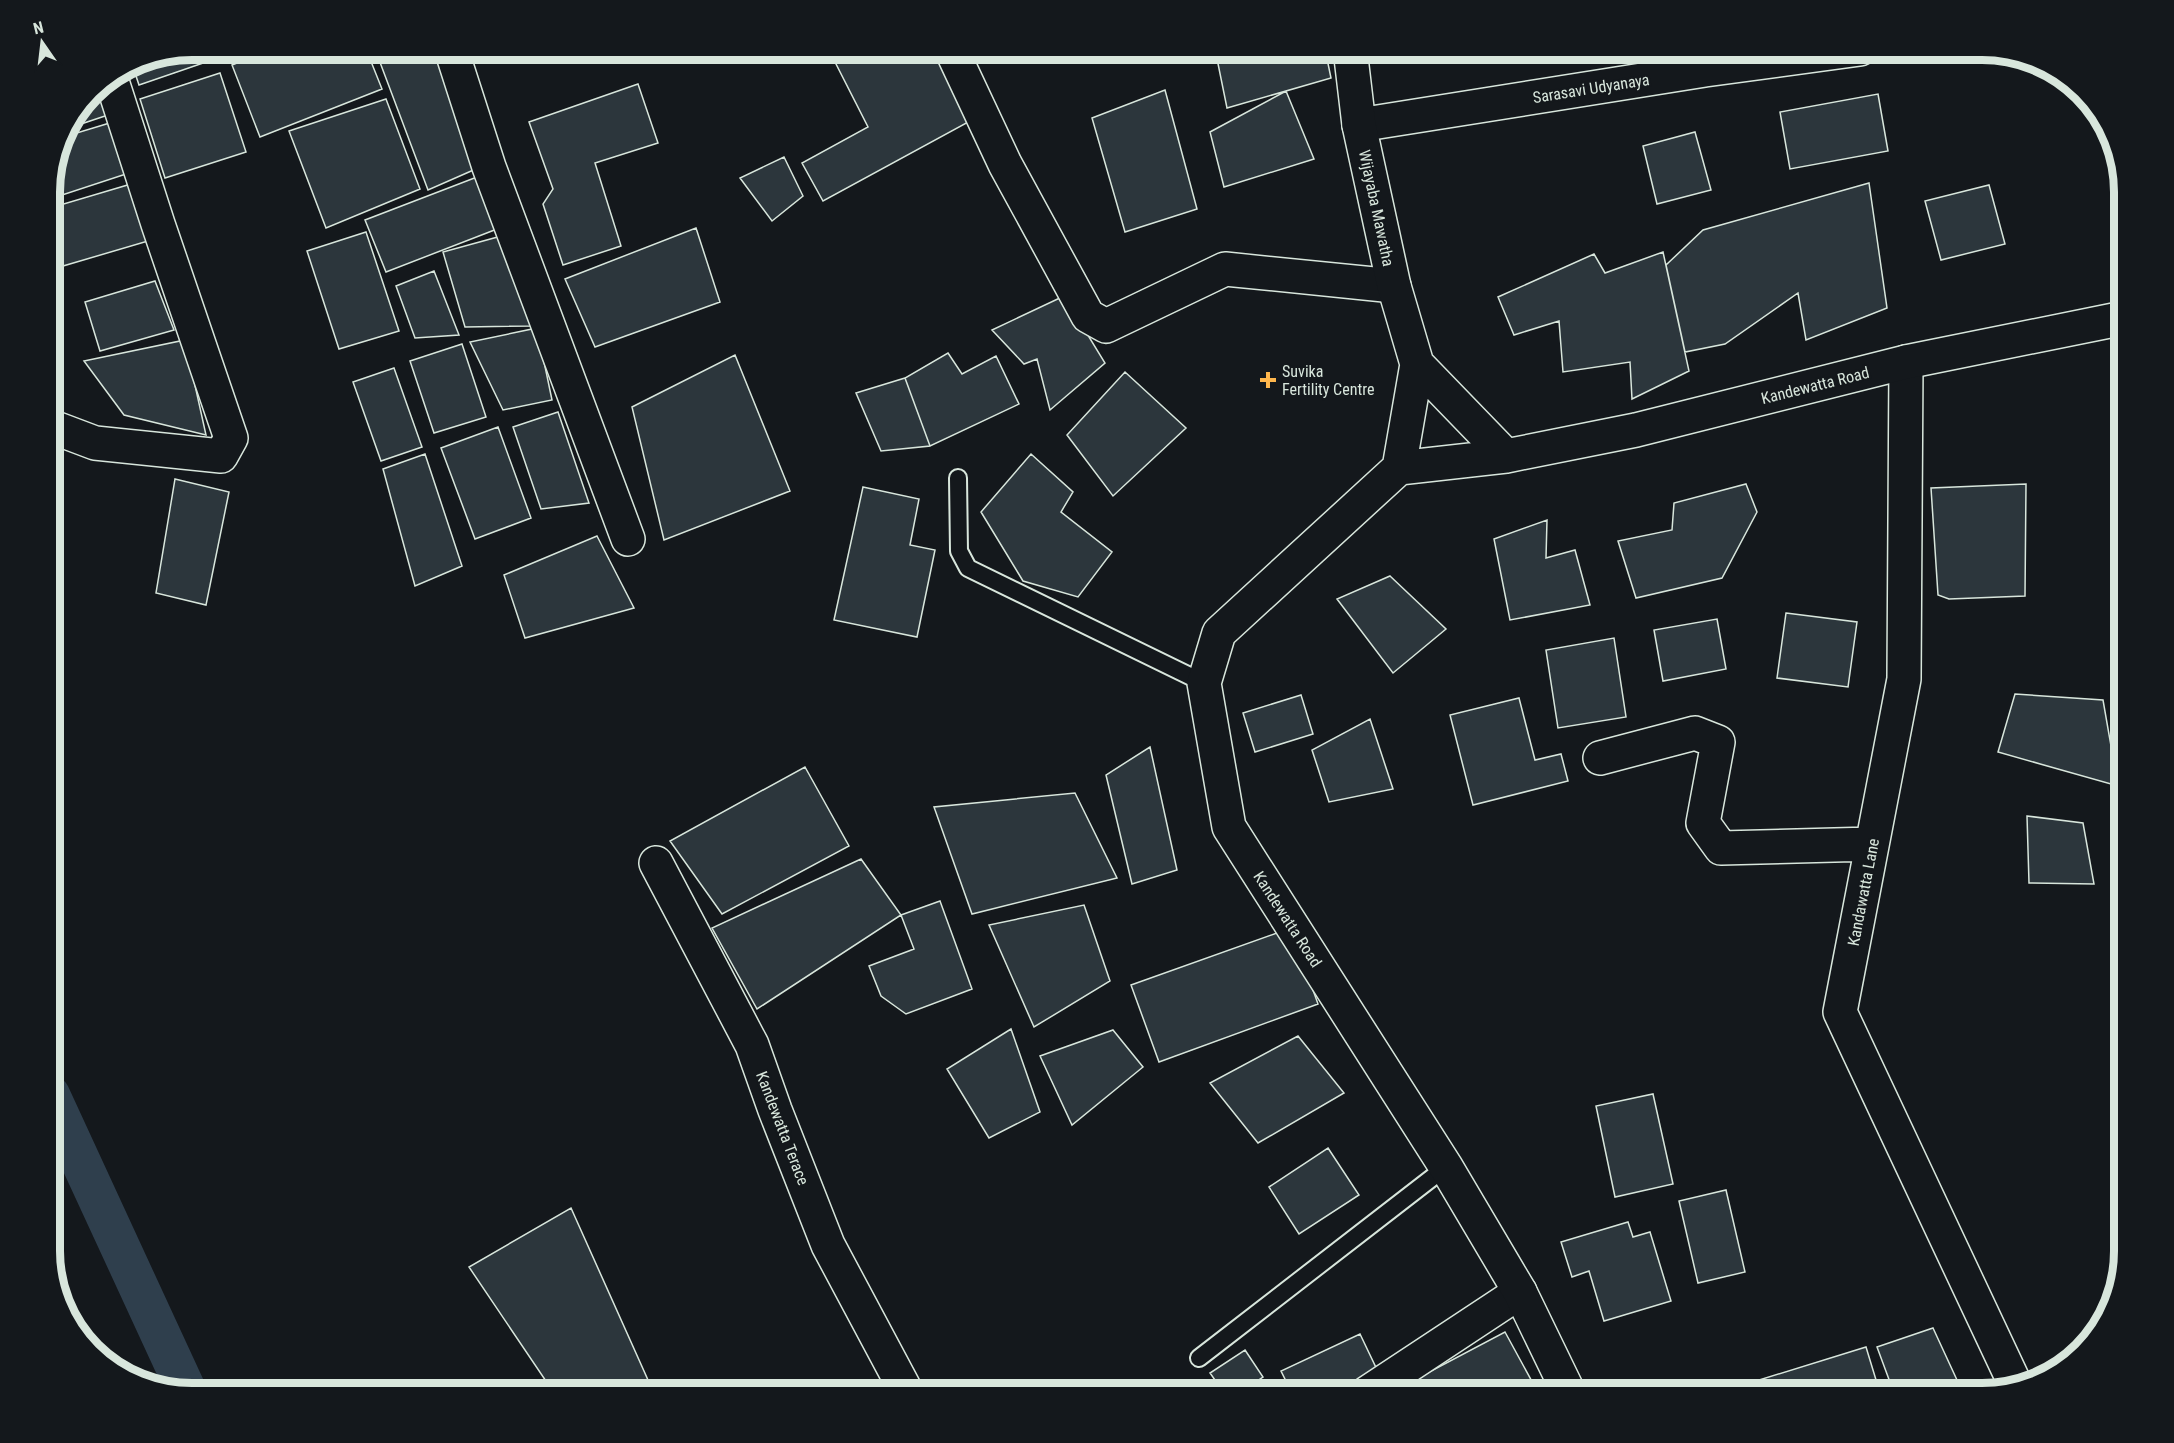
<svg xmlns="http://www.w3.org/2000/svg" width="2174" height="1443" font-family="'Roboto Condensed',sans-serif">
<rect width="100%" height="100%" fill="#14181c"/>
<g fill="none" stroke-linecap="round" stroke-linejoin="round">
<path stroke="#2f3f4d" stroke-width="40" d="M50,1095L187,1392"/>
</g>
<path fill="#2c363c" stroke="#d8e6dc" stroke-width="1.5" d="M192,49H206L209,61L139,85L132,64L138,60Z
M272,49H366L382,89L260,137L232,65Z
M375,49H435L478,168L428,190Z
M853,49H933L972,120L823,201L802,163L868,127L834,60Z
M1215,49H1325L1331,78L1227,108Z
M220,73L246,152L165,178L140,99Z
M638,84L658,143L595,163L621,246L563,265L543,204L553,189L529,122Z
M101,85L111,114L66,129L92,91Z
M1165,90L1197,209L1125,232L1092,118Z
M1286,91L1314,159L1224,187L1210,132Z
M1878,94L1888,151L1790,169L1780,112Z
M386,99L420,189L326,228L289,131Z
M113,122L129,173L50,199V183L60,138Z
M1695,132L1711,190L1657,204L1643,146Z
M784,157L803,196L772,221L740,178Z
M477,177L497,229L386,272L365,220Z
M1869,183L1887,308L1806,340L1798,293L1725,344L1685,352L1666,265L1703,230Z
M131,184L148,241L63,266L50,222V208Z
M1989,185L2005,244L1941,260L1925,201Z
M696,228L720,302L595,347L565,279Z
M366,232L399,331L339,349L307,251Z
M505,235L531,326L465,327L443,252Z
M1663,252L1689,371L1632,399L1630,362L1563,372L1559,321L1514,335L1498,297L1594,254L1605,273Z
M434,271L459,335L415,338L396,286Z
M155,281L174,330L100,351L85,302Z
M1064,296L1105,363L1050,410L1037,359L1024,364L992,330Z
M537,328L552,400L503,410L470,342Z
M185,340L206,435L124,415L84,361Z
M462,344L486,417L434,433L410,361Z
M948,353L962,374L996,356L1019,404L930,446L905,378Z
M735,355L790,491L664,540L632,407Z
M394,368L422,447L381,461L353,382Z
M1125,372L1186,428L1113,496L1067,435Z
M905,378L930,446L881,451L856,393Z
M558,412L589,503L541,509L513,427Z
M498,427L531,518L475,539L441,448Z
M425,454L462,566L415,586L383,469Z
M1031,454L1073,492L1061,512L1112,552L1078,597L1023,581L981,512Z
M175,479L229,492L206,605L156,593Z
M1746,484L1757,512L1722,578L1636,598L1618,541L1672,530L1674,503Z
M2026,484L2025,596L1949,599L1938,595L1931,488Z
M863,487L919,499L910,545L935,550L917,637L834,620Z
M1547,520L1546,558L1575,550L1590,605L1510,620L1494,539Z
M597,536L634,608L525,638L504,575Z
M1390,576L1446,629L1393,673L1337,599Z
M1786,613L1857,622L1848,687L1777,678Z
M1717,619L1726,669L1663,681L1654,630Z
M1614,638L1626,717L1558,728L1546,650Z
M2015,694L2103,700L2118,786L1998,752Z
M1301,695L1313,734L1255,752L1243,713Z
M1519,698L1535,760L1561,754L1568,781L1473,805L1450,715Z
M1370,719L1393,789L1329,802L1312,750Z
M1150,747L1177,870L1132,884L1106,775Z
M805,767L849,846L722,914L670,841Z
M1075,793L1117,878L972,914L934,807Z
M2027,816L2083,823L2094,884L2029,883Z
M861,859L901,915L757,1009L712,928Z
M940,901L972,989L906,1014L881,996L869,966L914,949L901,915Z
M1084,905L1110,981L1034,1027L989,925Z
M1291,928L1318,1004L1159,1062L1131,985Z
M1011,1029L1040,1112L989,1138L947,1069Z
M1113,1030L1143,1067L1072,1125L1040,1056Z
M1298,1036L1344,1093L1258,1143L1210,1083Z
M1653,1094L1673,1184L1615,1197L1596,1106Z
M1328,1148L1359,1195L1299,1234L1269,1187Z
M1726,1190L1745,1272L1698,1283L1679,1201Z
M571,1208L648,1380L597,1393H554L469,1267Z
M1628,1222L1633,1237L1650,1232L1671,1301L1604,1321L1589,1271L1572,1277L1561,1242Z
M1933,1328L1963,1393H1894L1877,1347Z
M1505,1332L1535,1387L1525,1393H1421L1414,1380Z
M1360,1334L1380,1376L1342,1393H1292L1281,1371Z
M1866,1347L1880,1393H1731L1730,1389Z
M1245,1350L1263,1377L1239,1393H1224L1210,1373Z"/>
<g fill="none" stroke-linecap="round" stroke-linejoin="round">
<defs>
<path id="service" d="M958,478L959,551L968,568L1204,683
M1199,1358L1446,1167"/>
<path id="minor" d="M451,49L489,167L628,539
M951,49L1005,164L1088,316L1106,326L1225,269L1394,286
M1359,125L1705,70L1860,49
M1906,362L1904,679L1840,1012L2016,1386
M50,426L95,443L221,456L231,438L158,224L111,78
M1600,758L1695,733L1718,742L1703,823L1721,848L1872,844
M656,863L752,1045L775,1110L828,1245L907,1393
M1367,1393L1520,1292"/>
<path id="tertiary" d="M1350,49L1359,125L1394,286L1417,364L1399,468
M1417,364L1506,456
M1569,1393L1520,1292L1446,1167L1229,827L1204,683L1219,633L1399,468L1506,456L1636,430L1906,362L2124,318"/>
</defs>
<use href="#service" stroke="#d8e6dc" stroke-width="20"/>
<use href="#minor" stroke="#d8e6dc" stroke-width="36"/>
<use href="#tertiary" stroke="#d8e6dc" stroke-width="36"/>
<use href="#service" stroke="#14181c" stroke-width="16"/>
<use href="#minor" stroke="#14181c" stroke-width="33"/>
<use href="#tertiary" stroke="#14181c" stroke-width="33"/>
</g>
<path fill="#ffb74d" stroke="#14181c" stroke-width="2" d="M1265 371h6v6h6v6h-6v6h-6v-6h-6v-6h6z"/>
<g text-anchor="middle" stroke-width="4.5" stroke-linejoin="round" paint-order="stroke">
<g font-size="16" fill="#d8e6dc" stroke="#14181c">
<text transform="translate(1591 88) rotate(-9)" y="6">Sarasavi Udyanaya</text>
<text transform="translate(1377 208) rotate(78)" y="6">Wijayaba Mawatha</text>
<text transform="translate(1815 385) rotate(-14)" y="6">Kandewatta Road</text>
<text transform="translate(1863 892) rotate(-79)" y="6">Kandawatta Lane</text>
<text transform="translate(1288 919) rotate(57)" y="6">Kandewatta Road</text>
<text transform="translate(783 1128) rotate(69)" y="6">Kandewatta Terace</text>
</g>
<g font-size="16" fill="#d8e6dc" stroke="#14181c" text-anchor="start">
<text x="1282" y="377">Suvika<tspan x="1282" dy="18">Fertility Centre</tspan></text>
</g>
</g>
<path d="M0 0H2174V1443H0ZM192 60H1982A132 132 0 0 1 2114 192V1251A132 132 0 0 1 1982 1383H192A132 132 0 0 1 60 1251V192A132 132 0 0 1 192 60Z" fill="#14181c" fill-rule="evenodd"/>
<path fill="none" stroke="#d8e6dc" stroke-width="8" d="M192 60H1982A132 132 0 0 1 2114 192V1251A132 132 0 0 1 1982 1383H192A132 132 0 0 1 60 1251V192A132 132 0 0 1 192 60Z"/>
<g transform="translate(42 42) rotate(346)" stroke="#14181c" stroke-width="4.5" paint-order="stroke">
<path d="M0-4.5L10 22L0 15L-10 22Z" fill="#d8e6dc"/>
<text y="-9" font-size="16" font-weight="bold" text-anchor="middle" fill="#d8e6dc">N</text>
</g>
</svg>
